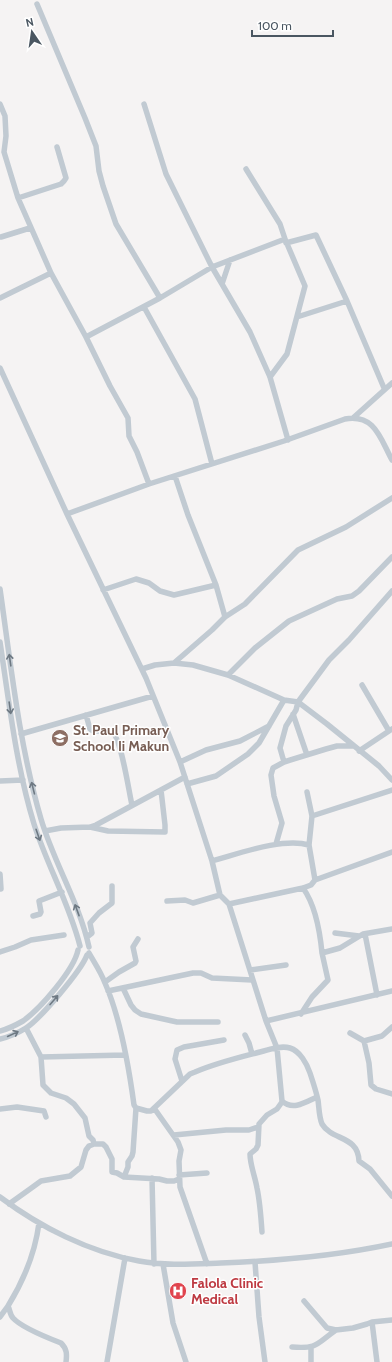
<svg xmlns="http://www.w3.org/2000/svg" width="392" height="1362" font-family="Cabin,sans-serif">
<rect width="100%" height="100%" fill="#f5f3f3"/>
<g fill="none" stroke-linecap="round" stroke-linejoin="round">
<path stroke="#c1cad2" stroke-width="5.5" d="M37,4L85,118L96,146L99,171L103,186L116,224L160,298
M0,104L5,116L6,136L4,152L18,198L51,273L86,337L110,386L128,418L129,436L137,452L149,484
M144,104L166,174L212,267L250,332L270,377L288,440
M246,169L280,224L285,239L305,286L287,354L270,377
M18,198L61,184L64,181L66,178L57,147
M1,237L30,228
M286,243L316,235L347,301L384,388
M222,284L230,260
M0,298L51,273
M144,307L195,399L212,464
M297,317L347,301
M86,337L160,298L212,267L285,239
M0,368L67,514L146,678L180,762L212,861L220,895L229,904L266,1021L277,1048L282,1101C293,1111 306,1102 317,1097
M353,418L392,383
M175,476L188,515L216,585L225,617
M67,514L149,484L284,441L345,419C375,414 380,438 392,460
M0,589C11,666 19,744 41,819C54,863 79,902 89,947
M103,590L136,579L149,583L160,591L174,595L216,585
M0,642C9,702 16,765 34,824C47,865 69,903 80,946
M174,663L212,630L225,617L245,604L298,550L346,527L392,498
M142,669L155,665L174,663L193,665L228,675L284,700L298,702L327,724L379,766L392,780
M228,675L255,648L289,621L337,599L352,596L359,591L392,557
M362,685L389,731
M293,714L307,755
M86,715L90,729L93,731C98,732 106,729 111,731C121,735 129,793 132,805
M21,734L153,696
M359,751L392,729
M180,762L206,750L240,741L269,726
M284,762L280,748L286,726L296,710L298,702L329,660L349,640L392,591
M0,781L23,780
M187,784L216,776L248,754L259,743L284,700
M307,792L312,816L309,845L315,880
M312,816L392,790
M90,827L108,831L165,832V825L161,790
M45,831L61,828L90,827L96,825L185,777
M276,844L282,823L274,796L271,775L273,768L284,762L326,749L337,746H354
M212,861C238,854 283,837 309,845
M0,874L1,889
M167,901L185,900L193,903L220,895
M229,904L303,888L311,885L315,880L392,852
M33,916L40,914L41,912L39,901L62,892
M335,933L359,936
M365,934L377,995
M87,937L92,933L90,923L99,913L112,903V886
M0,952L15,947L31,940L64,935
M89,953C94,962 101,972 105,983C120,1017 129,1068 134,1105L136,1108L147,1111H151L190,1074L195,1072C216,1063 237,1058 260,1052C269,1050 280,1045 290,1048C300,1051 307,1064 310,1073C313,1082 316,1091 318,1100C319,1107 319,1117 322,1124C332,1141 358,1135 359,1161L370,1169L392,1196
M322,953L340,948L363,934L392,929
M250,970L286,965
M105,982L119,972L135,963L136,961L133,947L138,939
M123,988L131,1005L135,1010L141,1014L177,1022H218
M108,991L193,973H201L212,978L252,980
M301,1014L312,997L328,980C326,971 324,962 322,953C320,932 316,906 303,888
M266,1021L392,991
M26,1028L41,1057L43,1085L51,1093L66,1098L74,1104L85,1118L89,1136L93,1140L94,1144
M0,1031C8,1029 16,1025 23,1021C40,1009 74,970 78,950
M350,1033L364,1041L382,1036L392,1027
M245,1035L249,1043L252,1054
M0,1039C9,1037 18,1033 26,1028C40,1019 81,971 87,955
M364,1041L369,1063L371,1085L376,1089L392,1094
M41,1057L125,1055
M182,1081L175,1059L177,1050L184,1047L224,1040
M154,1108L178,1142L181,1150L179,1161L180,1187L207,1264
M0,1109L17,1107L44,1111L46,1117
M174,1135L226,1130H249L258,1127
M179,1175L207,1173
M124,1177L128,1167V1162L132,1156L133,1152L136,1108
M152,1178L154,1264
M0,1197C40,1227 89,1252 139,1261C166,1266 193,1264 221,1263C278,1261 336,1256 392,1244
M9,1204L30,1189L41,1181L70,1176L81,1167L86,1150L89,1146L94,1144H103L106,1147L112,1159V1172L117,1173L124,1177L159,1179L167,1181H174L179,1179
M39,1223C35,1254 24,1280 8,1306C10,1310 10,1315 13,1318C22,1328 48,1338 61,1343C67,1349 67,1354 66,1362
M262,1232C261,1217 260,1202 257,1188C255,1176 250,1165 250,1154L256,1149L258,1145L259,1124L267,1115L277,1109L282,1102
M255,1262L259,1317L265,1362
M163,1264L173,1323L186,1362
M304,1301L327,1328L336,1330L353,1328L367,1324L372,1322L392,1320
M0,1317L8,1306
M372,1322L377,1362
M292,1347C318,1349 316,1344 336,1330
M107,1362L125,1258
M311,1362V1347"/>
</g>
<defs><path id="oneway-shaft" d="M-6 0H5M1.5-3L5.5 0L1.5 3" fill="none" stroke-width="1.6" stroke-linecap="round" stroke-linejoin="round"/></defs>
<g stroke="#6e7983">
<use href="#oneway-shaft" transform="translate(10 660) rotate(-98)"/>
<use href="#oneway-shaft" transform="translate(10 708) rotate(82)"/>
<use href="#oneway-shaft" transform="translate(33 788) rotate(-104)"/>
<use href="#oneway-shaft" transform="translate(38 835) rotate(71)"/>
<use href="#oneway-shaft" transform="translate(77 910) rotate(-110)"/>
<use href="#oneway-shaft" transform="translate(54 1000) rotate(-49)"/>
<use href="#oneway-shaft" transform="translate(13 1034) rotate(-25)"/>
</g>
<defs>
<symbol id="school-disc" viewBox="-11 -11 22 22"><circle r="9.5" fill="#8d6e63" stroke="#fff"/><path d="M0-5L7-2L0 1L-7-2ZM-4 1L0 2.5L4 1V4Q0 6-4 4Z" fill="#fff"/></symbol>
<symbol id="hospital-disc" viewBox="-11 -11 22 22"><circle r="9.5" fill="#e0444e" stroke="#fff"/><path d="M-5-5h3v3.5h4V-5h3V5h-3V1.5h-4V5h-3Z" fill="#fff"/></symbol>
</defs>
<g fill-rule="evenodd">
<use href="#school-disc" x="50" y="728" width="20" height="20"/>
<use href="#hospital-disc" x="168" y="1281" width="20" height="20"/>
</g>
<g text-anchor="middle" stroke-width="3" stroke-linejoin="round" paint-order="stroke">
<g font-size="14" font-weight="bold" fill="#785e54" stroke="#fff" text-anchor="start">
<text x="73" y="735">St. Paul Primary<tspan x="73" dy="16">School Ii Makun</tspan></text>
</g>
<g font-size="14" font-weight="bold" fill="#be3a42" stroke="#fff" text-anchor="start">
<text x="191" y="1288">Falola Clinic<tspan x="191" dy="16">Medical</tspan></text>
</g>
</g>
<g transform="translate(32 32) rotate(347)" stroke="#ffffff" stroke-width="3" paint-order="stroke">
<path d="M0-3L7 15L0 10L-7 15Z" fill="#4a5661"/>
<text y="-6" font-size="11" font-weight="bold" text-anchor="middle" fill="#4a5661">N</text>
</g>
<path d="M252 30v6h81v-6" fill="none" stroke="#4a5661" stroke-width="2"/>
<text x="258" y="30" font-size="12" fill="#4a5661" stroke="#ffffff" stroke-width="3" paint-order="stroke">100 m</text>
</svg>
